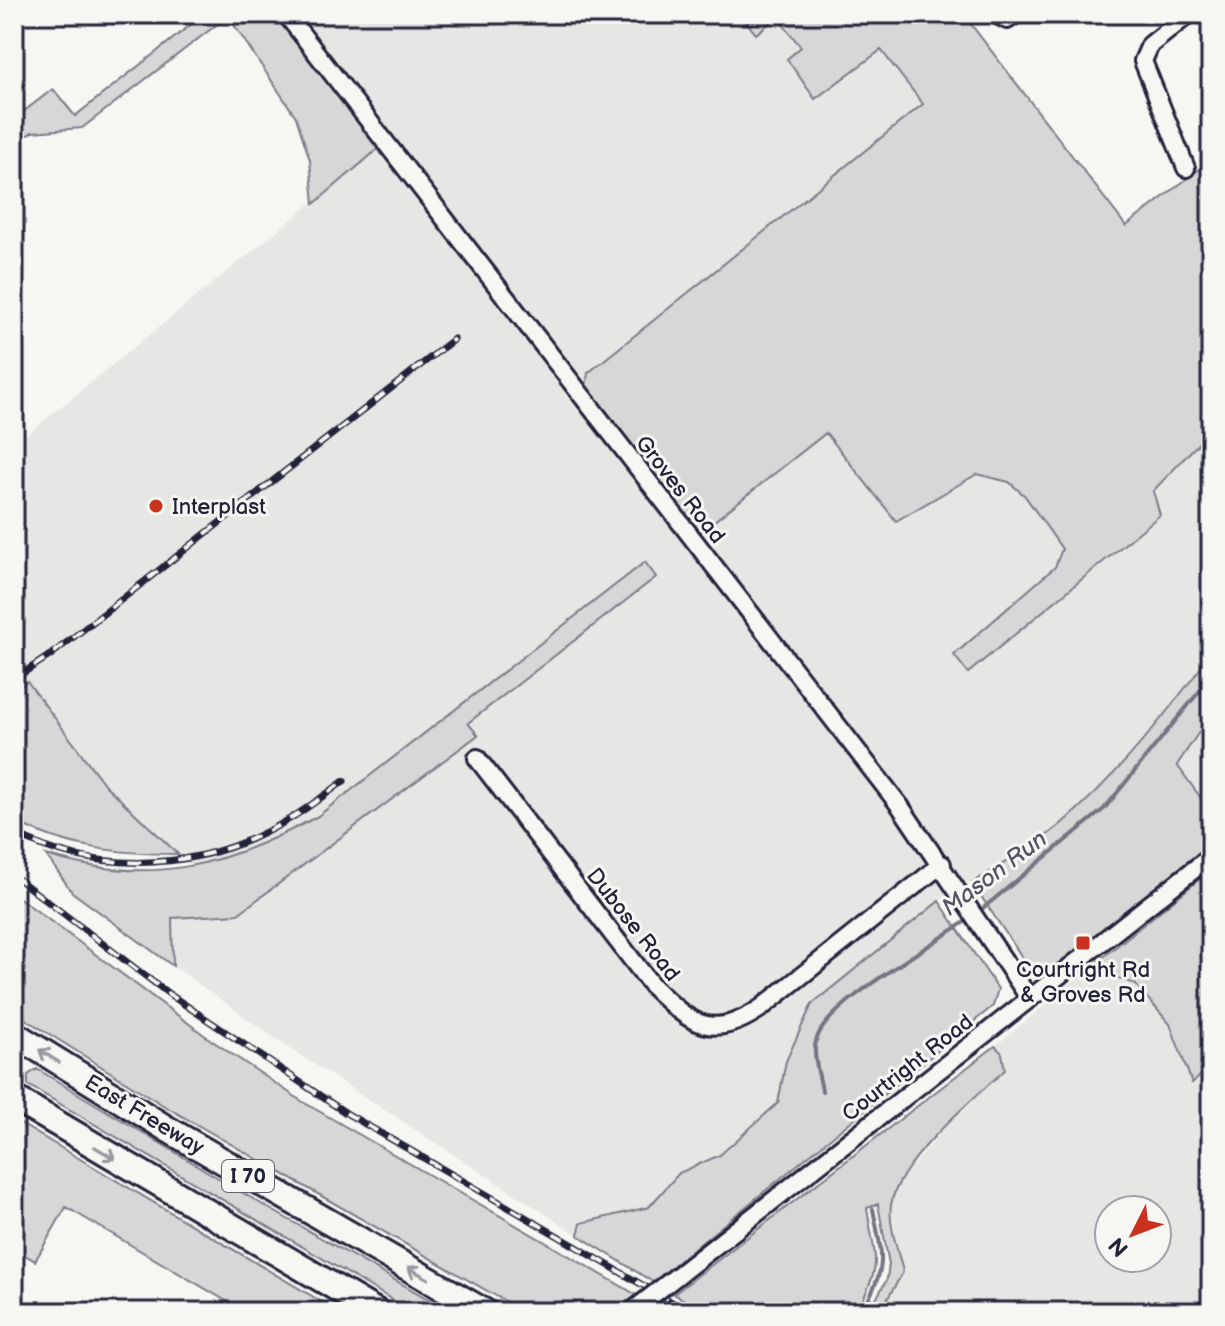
<svg xmlns="http://www.w3.org/2000/svg" width="1225" height="1326" font-family="'Balsamiq Sans',sans-serif">
<rect width="100%" height="100%" fill="#f6f6f2"/>
<filter id="ink" filterUnits="userSpaceOnUse"><feTurbulence type="fractalNoise" baseFrequency=".0125" numOctaves="2"/><feDisplacementMap in="SourceGraphic" scale="16" xChannelSelector="R" yChannelSelector="G"/><feConvolveMatrix kernelMatrix="1 2 1 2 8 2 1 2 1" color-interpolation-filters="sRGB"/></filter>
<g filter="url(#ink)">
<path fill="#e6e6e4" fill-rule="evenodd" d="M306,14H545L547,17L552,14H740L756,34L776,16L801,47L882,50L923,104L588,373L586,387L699,532L826,432L896,521L978,474L1009,482L1026,496L1062,549L1055,567L954,654L967,672L1211,430V654L1173,704L1099,789L1058,827L939,901L812,1004L786,1061L778,1103L720,1155L679,1173L649,1207L581,1223L578,1235L292,1050L173,966L172,918L238,914L477,736L468,723L656,578L645,563L318,816L267,844L191,866L105,785L14,664V445L379,148L286,29Z
M1211,714V812L1177,765Z
M1097,962L1109,975L1135,984L1170,1024L1192,1083L1211,1067V1312H880L903,1272L890,1209L895,1187L960,1109L1005,1070L1002,1054L995,1046ZM1109,1210H1157V1258H1109Z"/>
<path fill="#d7d7d7" stroke="#7c7c89" stroke-width="2" d="M187,14H275L379,148L314,204L310,160L296,117L228,16L82,128L32,132L14,144V119L53,89L75,116L193,23Z
M740,14H963L1126,226L1211,160V430L1153,491L1160,515L968,673L954,655L1055,567L1062,549L1025,496L1009,482L977,474L896,521L826,433L699,533L586,387L588,373L923,104L881,50L815,99L787,59L801,47L777,17L756,34Z
M645,562L656,577L468,723L478,735L238,914L172,918L173,966L72,892L46,855C149,887 225,867 318,816Z
M1211,654V714L1177,765L1211,812V848L1055,967L1028,966L972,883C1001,864 1034,847 1060,825C1118,776 1166,714 1211,654Z
M27,681L105,785L178,854C119,854 67,848 14,821V691Z
M1211,870V1067L1192,1083L1170,1024L1135,984L1109,975L1097,962Z
M14,894L211,1040L303,1102L666,1312H524L166,1107L14,1012Z
M939,901L998,989L993,1006L653,1282L578,1235L581,1223L649,1207L679,1173L720,1155L778,1103L786,1061L812,1004Z
M995,1046L1002,1053L1005,1070C973,1098 897,1163 891,1205C888,1225 899,1253 903,1272L880,1312H869L887,1279L889,1264L878,1204L867,1208C875,1264 884,1258 857,1312H706L674,1294Z
M37,1069L263,1205L451,1312H413L28,1085V1075Z
M14,1120L339,1312H245L66,1207L35,1261L14,1248Z"/>
<g fill="none" stroke-linecap="round" stroke-linejoin="round">
<path stroke="#757583" stroke-width="4" d="M977,913L1104,809L1211,677
M822,1091C820,1077 812,1055 816,1041C825,1003 936,944 970,918
M862,1312C888,1264 883,1261 873,1209"/>
<defs>
<path id="minor" d="M286,14L900,806L1030,999
M995,14L1007,20L1016,14
M1186,168L1143,61L1150,45L1189,14
M477,758L653,987C692,1025 712,1041 761,1008L942,864
M700,1258L1211,856"/>
<path id="highway" d="M14,1034L169,1130L485,1312
M14,1098L377,1312"/>
</defs>
<use href="#minor" stroke="#22223b" stroke-width="22"/>
<use href="#highway" stroke="#22223b" stroke-width="30"/>
<use href="#minor" stroke="#f6f6f2" stroke-width="16"/>
<use href="#highway" stroke="#f6f6f2" stroke-width="24"/>
<defs>
<path id="rail" d="M14,679L52,654L454,339
M14,833C89,873 187,871 262,834C292,820 318,800 344,781
M14,876L169,994L346,1113L689,1312"/>
</defs>
<use href="#rail" stroke="#22223b" stroke-width="7"/>
<use href="#rail" stroke="#f6f6f2" stroke-width="4" stroke-dasharray="12" stroke-linecap="butt"/>
<defs>
<path id="minor-bridge" d="M631,1312L700,1258"/>
</defs>
<use href="#minor-bridge" stroke="#22223b" stroke-width="22" stroke-linecap="butt"/>
<use href="#minor-bridge" stroke="#f6f6f2" stroke-width="16"/>
</g>
<defs><path id="oneway-shaft" d="M-6 0H5M1.5-3L5.5 0L1.5 3" fill="none" stroke-width="1.6" stroke-linecap="round" stroke-linejoin="round" transform="scale(2)"/></defs>
<g stroke="#9797a0">
<use href="#oneway-shaft" transform="translate(49 1056) rotate(-148)"/>
<use href="#oneway-shaft" transform="translate(105 1153) rotate(31)"/>
<use href="#oneway-shaft" transform="translate(418 1273) rotate(-150)"/>
</g>
</g>
<g fill="#c8321e" stroke="#f6f6f2" stroke-width="3">
<circle cx="156" cy="506" r="8"/>
<rect x="1075" y="935" width="16" height="16" rx="4"/>
</g>
<g text-anchor="middle" stroke-width="6" stroke-linejoin="round" paint-order="stroke">
<rect fill="#f6f6f2" stroke="#626272" stroke-width="2" x="222" y="1160" width="52" height="32" rx="6"/>
<g font-size="20" font-weight="bold" fill="#22223b">
<text x="248" y="1183">I 70</text>
</g>
<g font-size="22" fill="#22223b" stroke="#f6f6f2">
<text transform="translate(681 489) rotate(52)" y="8">Groves Road</text>
<text transform="translate(634 924) rotate(52)" y="8">Dubose Road</text>
<text transform="translate(907 1067) rotate(-38)" y="8">Courtright Road</text>
<text transform="translate(145 1114) rotate(31)" y="8">East Freeway</text>
</g>
<g font-size="22" fill="#22223b" stroke="#f6f6f2" text-anchor="start">
<text x="172" y="514">Interplast</text>
<text x="1083" y="977" text-anchor="middle">Courtright Rd<tspan x="1083" dy="25">&amp; Groves Rd</tspan></text>
</g>
<g font-size="24" font-style="italic" fill="#535365" stroke="#f6f6f2">
<text transform="translate(994 873) rotate(-37)" y="8">Mason Run</text>
</g>
</g>
<rect width="1225" height="1326" fill="none" stroke="#f6f6f2" stroke-width="48"/>
<rect x="24" y="24" width="1177" height="1278" fill="none" stroke="#22223b" stroke-width="3" filter="url(#ink)"/>
<g transform="translate(1133 1234) rotate(228)"><circle r="38" fill="#f6f6f2" stroke="#a1a1a9" stroke-width="2"/>
<path d="M0-6L14 30L0 20L-14 30Z" fill="#c8321e"/>
<text y="-12" font-size="22" font-weight="bold" text-anchor="middle" fill="#22223b">N</text>
</g>
</svg>
